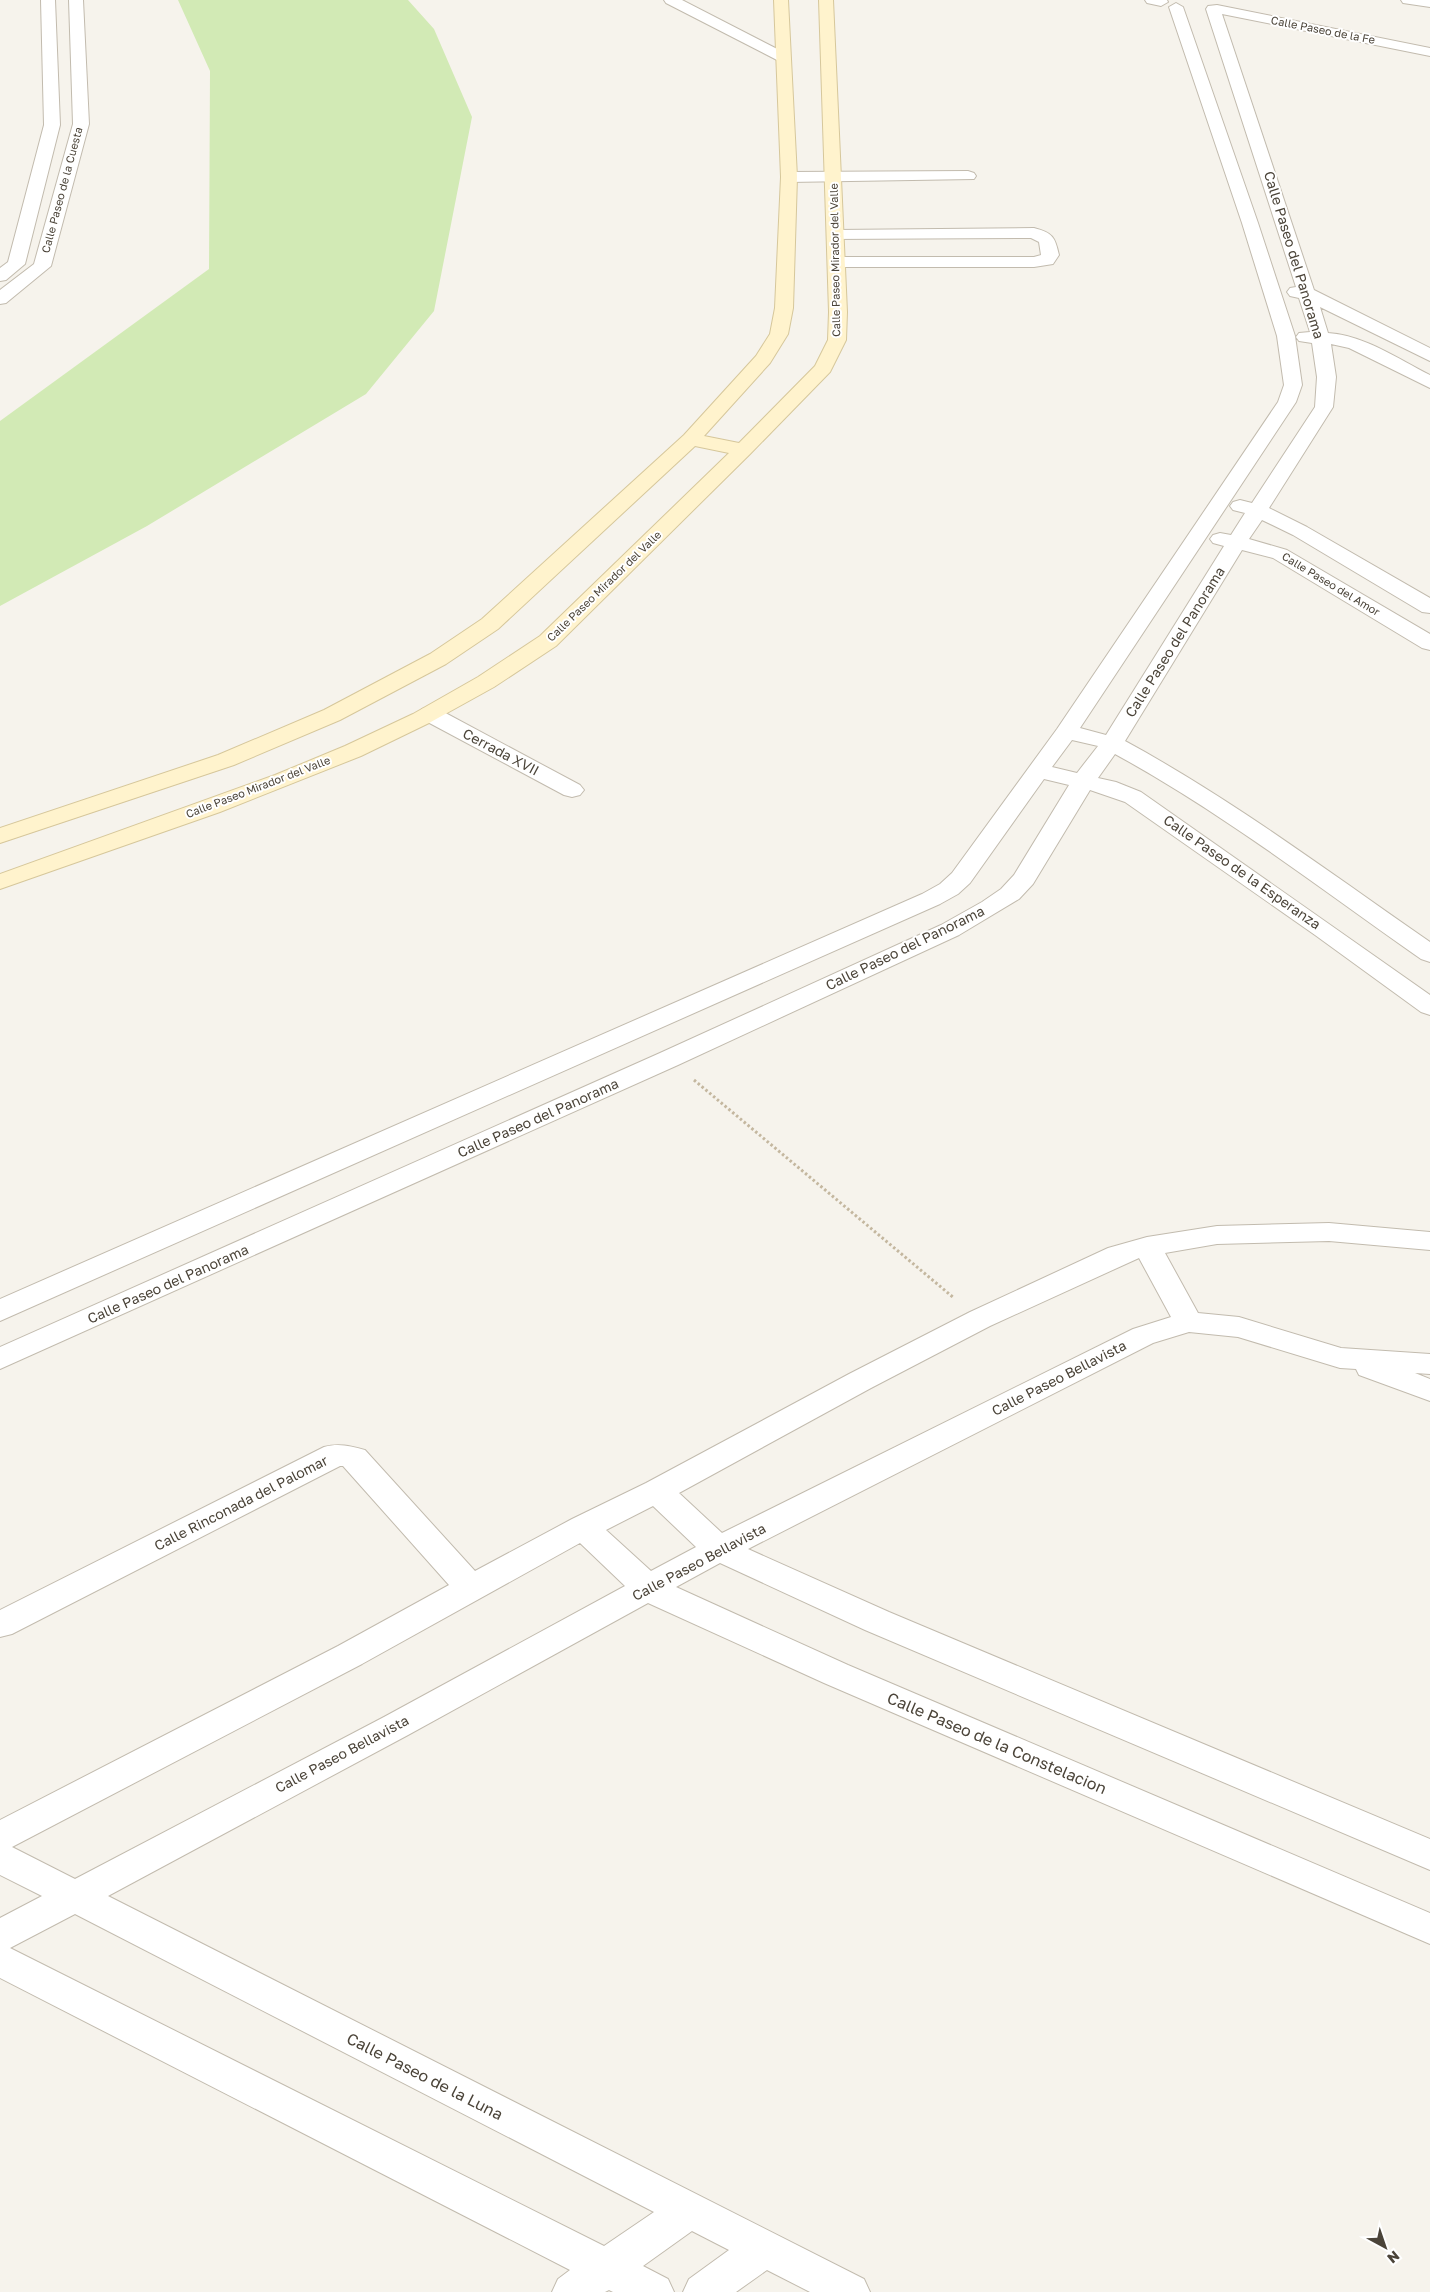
<svg xmlns="http://www.w3.org/2000/svg" width="1430" height="2292" font-family="'Golos Text',sans-serif">
<rect width="100%" height="100%" fill="#f6f3ec"/>
<path fill="#d2eab5" d="M178,0H408L434,29L472,117L434,311L366,394L147,526L0,606V421L209,269L210,71Z"/>
<g fill="none" stroke-linecap="round" stroke-linejoin="round">
<defs>
<path id="street" d="M41,0H55L60,125L25,264L6,280L0,281V268L8,262L44,125Z
M69,0H83L89,124L51,266L6,303L0,304V290L34,264L73,124Z
M664,0H682L787,54L789,57L787,60H777L666,3Z
M1145,0H1167L1168,2L1161,6L1147,3Z
M1401,0H1430V7L1403,3Z
M1176,3L1183,7L1258,223L1295,336L1302,385L1296,402L1080,728L1106,735L1224,546L1213,543L1210,539L1213,535L1220,533L1231,535L1245,513L1233,510L1230,506L1233,502L1240,500L1252,503L1315,407L1317,377L1312,343L1299,341L1296,337L1299,333L1310,332L1299,298L1290,296L1287,292L1290,288L1296,287L1206,9L1208,6L1217,5L1430,48V56L1222,14L1314,290L1430,348V361L1320,307L1328,333C1364,335 1398,359 1430,375V388L1349,348L1331,344L1336,377L1333,407L1269,508L1307,527L1430,598V613L1422,612L1293,535L1262,520L1249,539L1287,550L1430,634V650L1422,648L1273,558L1242,550L1125,741C1232,799 1330,873 1430,942V962L1421,959C1321,889 1223,813 1115,754L1098,778L1116,782L1141,792L1430,995V1015L1421,1012L1315,935L1125,802L1090,790L1033,884L1019,899L959,935L678,1065L0,1369V1347L660,1053L941,925L982,902L1001,889L1014,875L1069,785L1044,779L970,883L958,894L940,904L0,1321V1299L922,894L940,884L952,873L1057,729L1278,402L1284,385L1277,336L1242,223L1169,7ZM1072,740L1098,746L1077,773L1052,767Z
M968,171L974,173L976,176L974,179L789,182L783,180L781,177L783,174L789,172Z
M1034,228C1053,233 1055,237 1059,255L1053,264L1034,267H837L831,266L828,262L831,258L837,257H1034L1041,255L1039,242L1031,238L830,239L828,235L830,231L836,230Z
M430,707L438,709L580,785L584,790L580,795L572,797L564,795L422,719L419,714L422,709Z
M1329,1223L1430,1232V1250L1329,1241L1217,1244L1165,1253L1198,1313L1239,1317L1341,1348L1430,1354V1374L1415,1373L1430,1379V1401L1359,1375L1356,1369L1340,1368L1238,1337L1189,1332L1153,1343L748,1549L889,1612L1430,1839V1870L865,1630L720,1563L676,1587L848,1665L1430,1913V1944L824,1683L648,1603L408,1735L108,1896L864,2279L870,2292H810L767,2270L736,2292H683L689,2279L729,2250L692,2231L643,2266L668,2279L674,2292H613L609,2290L605,2292H552L558,2279L570,2270L0,1978V1918L42,1896L0,1875V1820L338,1646L449,1585L343,1466H340L12,1634L0,1637V1610L324,1447C339,1443 350,1446 365,1450L475,1571L572,1519L646,1483L849,1374L970,1312L1108,1248L1147,1237L1217,1226ZM1139,1258L1171,1317L1133,1329L722,1533L679,1493L871,1388L990,1326ZM653,1506L696,1547L651,1571L606,1530ZM580,1543L625,1586L384,1717L75,1879L12,1847L362,1664ZM75,1914L654,2212L604,2246L10,1948Z"/>
<path id="secondary" d="M774,0H788L797,177L793,308L788,334L770,363L704,436L739,443L815,366L828,340L829,312L819,0H833L847,312L846,340L830,372L750,454L556,646L494,687L429,723L361,756L220,812L0,889V874L275,775L345,746L413,714L478,677L540,636L729,453L695,446L498,629L446,664L340,720L234,765L0,843V828L218,755L324,710L430,654L482,619L684,435L756,356L770,334L775,308L781,177Z"/>
</defs>
<use href="#street" stroke="#c2bbae" stroke-width="2"/>
<use href="#secondary" stroke="#d6c79b" stroke-width="2"/>
<path stroke="#c4b79f" stroke-width="3" stroke-dasharray="2.5 2.5" stroke-linecap="butt" d="M694,1080L954,1298"/>
<use href="#street" fill="#fff" fill-rule="evenodd"/>
<use href="#secondary" fill="#fff3cd" fill-rule="evenodd"/>
</g>
<g text-anchor="middle" stroke-width="4" stroke-linejoin="round" paint-order="stroke">
<g font-size="11" fill="#4b4439" stroke="#fff">
<text transform="translate(1323 30) rotate(11)" y="4">Calle Paseo de la Fe</text>
<text transform="translate(62 190) rotate(-75)" y="4">Calle Paseo de la Cuesta</text>
<text transform="translate(835 260) rotate(-91)" y="4">Calle Paseo Mirador del Valle</text>
<text transform="translate(1331 584) rotate(31)" y="4">Calle Paseo del Amor</text>
<text transform="translate(604 586) rotate(-44)" y="4">Calle Paseo Mirador del Valle</text>
<text transform="translate(258 787) rotate(-21)" y="4">Calle Paseo Mirador del Valle</text>
</g>
<g font-size="14" fill="#4b4439" stroke="#fff">
<text transform="translate(1294 255) rotate(73)" y="5">Calle Paseo del Panorama</text>
<text transform="translate(1175 642) rotate(-58)" y="5">Calle Paseo del Panorama</text>
<text transform="translate(501 752) rotate(28)" y="5">Cerrada XVII</text>
<text transform="translate(1242 872) rotate(35)" y="5">Calle Paseo de la Esperanza</text>
<text transform="translate(905 948) rotate(-26)" y="5">Calle Paseo del Panorama</text>
<text transform="translate(538 1118) rotate(-24)" y="5">Calle Paseo del Panorama</text>
<text transform="translate(168 1284) rotate(-24)" y="5">Calle Paseo del Panorama</text>
<text transform="translate(1059 1378) rotate(-27)" y="5">Calle Paseo Bellavista</text>
<text transform="translate(241 1503) rotate(-27)" y="5">Calle Rinconada del Palomar</text>
<text transform="translate(699 1562) rotate(-28)" y="5">Calle Paseo Bellavista</text>
<text transform="translate(342 1754) rotate(-28)" y="5">Calle Paseo Bellavista</text>
</g>
<g font-size="16" fill="#4b4439" stroke="#fff">
<text transform="translate(997 1743) rotate(23)" y="6">Calle Paseo de la Constelacion</text>
<text transform="translate(425 2076) rotate(27)" y="6">Calle Paseo de la Luna</text>
</g>
</g>
<g transform="translate(1385 2247) rotate(140)" stroke="#ffffff" stroke-width="4" paint-order="stroke">
<path d="M0-4L9 19L0 12L-9 19Z" fill="#4b4439"/>
<text y="-8" font-size="14" font-weight="bold" text-anchor="middle" fill="#4b4439">N</text>
</g>
</svg>
